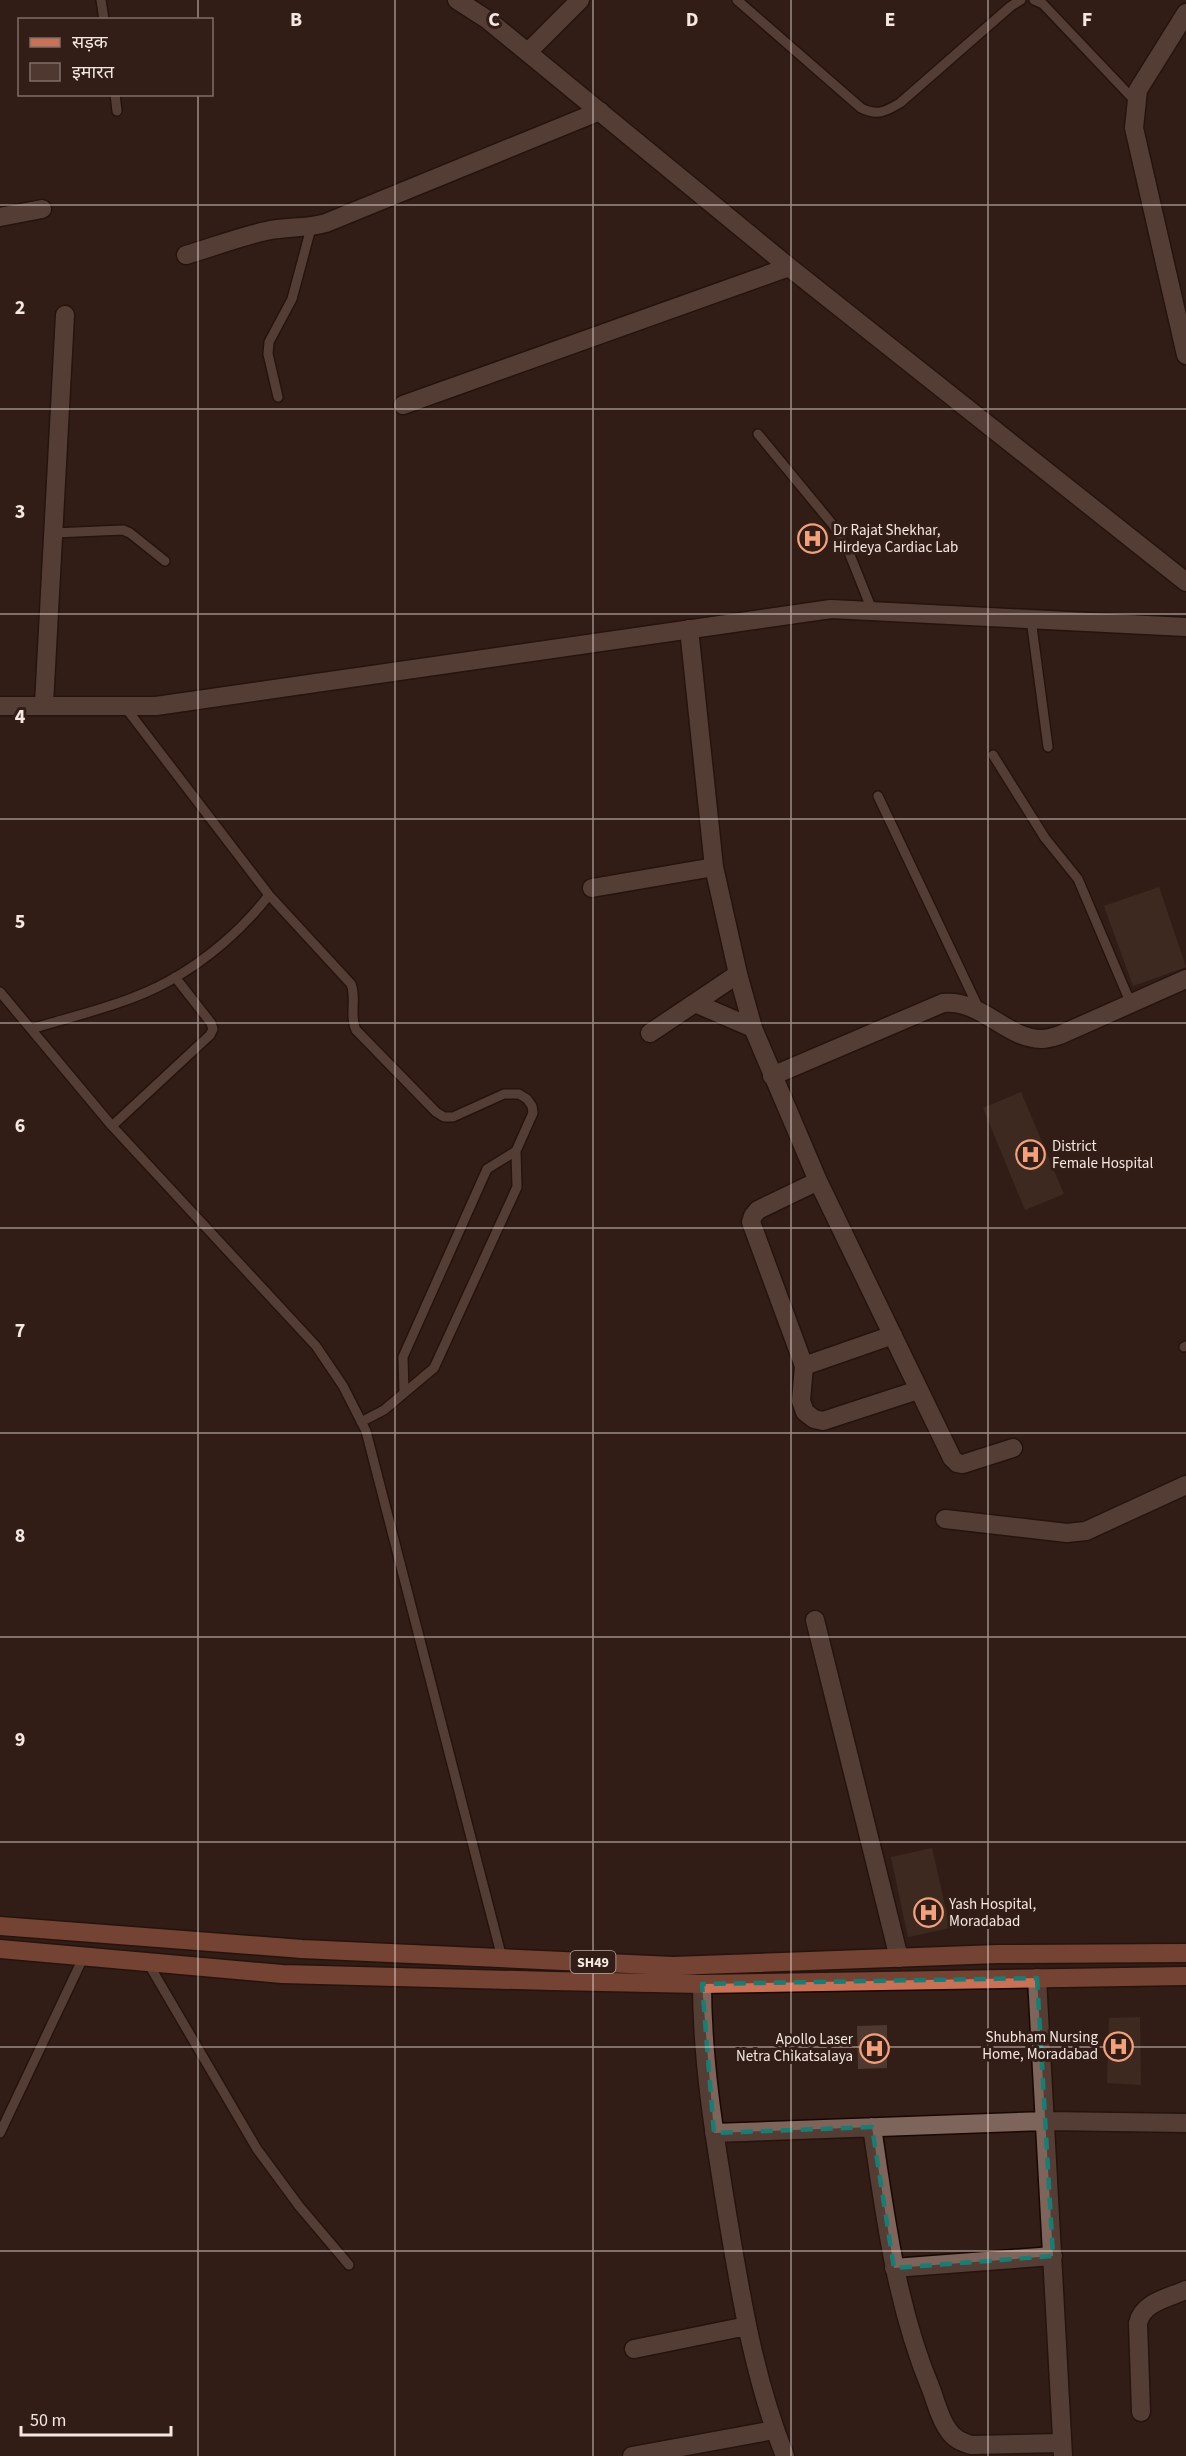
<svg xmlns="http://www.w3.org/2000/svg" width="1186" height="2456" font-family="'Source Sans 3','Noto Sans Devanagari',sans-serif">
<rect width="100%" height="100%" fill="#321e16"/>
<path fill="#4f3830" d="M814,526L819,543L801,549L796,531Z
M1159,887L1186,967L1133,986L1104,906Z
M1021,1092L1064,1194L1025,1210L983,1108Z
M932,1848L950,1928L908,1937L891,1857Z
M1140,2017L1141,2085L1107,2083L1109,2018Z
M887,2025V2068L858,2069L857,2026Z"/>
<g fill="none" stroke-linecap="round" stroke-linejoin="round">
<defs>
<path id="service" d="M101,0L104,20
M737,0L861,108C877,116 885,112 900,103L1011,6L1021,0
M1034,0L1043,4L1136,102
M115,94L117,111
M278,397L268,354L269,342L292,299L311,228
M758,434L833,525L848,550L872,610
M53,533L123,530L130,533L165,561
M1031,619L1048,747
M125,707L269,895L351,984C357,999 349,1015 356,1030L436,1112L444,1117H453L504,1094H519L527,1099L532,1106L533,1113L516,1151L517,1187L434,1368L384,1410L361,1422
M993,755L1045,838L1078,879L1131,1004
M878,796L979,1009
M0,992L112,1126L316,1346L343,1386L366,1431L502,1958
M31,1029C77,1015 128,1004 169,981C207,960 243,929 269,895
M112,1126L210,1035L213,1029L211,1023L175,977
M1184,1347L1186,1346
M404,1393L403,1357L487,1169L516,1151
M148,1963L257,2149L299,2206L349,2265
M0,2133L84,1956"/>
<path id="minor" d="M457,0L488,20L789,267L1186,582
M528,52L580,0
M0,217L42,209
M186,255C213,247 239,237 266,231C287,226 306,229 326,223L600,111
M403,405L789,267
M689,629L714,867L738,974L753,1028L818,1181L952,1458L957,1463L963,1464L1013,1448
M44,704L65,315
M592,888L714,867
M695,1003L753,1028
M650,1033L738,974
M772,1076L943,1003C981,999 1005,1038 1041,1039C1047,1039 1054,1037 1060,1035L1186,979
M818,1181L758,1210L753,1216L751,1222L804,1366L801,1401L805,1412L814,1419L823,1421L918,1390
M804,1366L893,1335
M945,1519L1067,1533L1086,1531L1186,1485
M815,1620L899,1958
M1037,1978L1063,2456
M702,1984C702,2059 714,2133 726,2207C740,2291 753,2376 785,2456
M872,2127C885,2216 896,2305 931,2389C936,2402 940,2420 949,2431C954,2439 962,2442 971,2445L1062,2443
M714,2133L1046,2121L1186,2123
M894,2268L1053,2256
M634,2349L747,2326
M1141,2412L1138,2323C1143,2302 1168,2298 1186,2290
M632,2456L774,2430"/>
<path id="tertiary" d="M1186,13L1138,90L1134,128L1186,355
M0,706H156L831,609L1186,627"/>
<path id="primary" d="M0,1926L302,1949L673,1966L998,1954L1186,1953
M0,1949L282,1974L552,1981L702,1984L1186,1976"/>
</defs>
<use href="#service" stroke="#190703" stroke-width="12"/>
<use href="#minor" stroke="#190703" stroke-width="21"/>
<use href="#tertiary" stroke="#190703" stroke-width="21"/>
<use href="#primary" stroke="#190703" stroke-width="21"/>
<use href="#service" stroke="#7e655b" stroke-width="9"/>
<use href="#minor" stroke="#7e655b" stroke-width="18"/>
<use href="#tertiary" stroke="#7e655b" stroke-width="18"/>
<use href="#primary" stroke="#c87157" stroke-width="18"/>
</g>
<path d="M0 0H1186V2456H0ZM1037,1978L1053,2256L894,2268L872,2127L714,2133L702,1984Z" fill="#321e16" fill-opacity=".55" fill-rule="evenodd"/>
<path fill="none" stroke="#1b7c74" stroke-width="4.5" stroke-dasharray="12 8" stroke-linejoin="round" d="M1037,1978L1053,2256L894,2268L872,2127L714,2133L702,1984Z"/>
<path fill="none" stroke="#f6e7e2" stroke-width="1.5" stroke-opacity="0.55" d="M198,0V20M395,0V2456M593,0V2456M791,0V2456M988,0V2456M198,94V2456M0,205H1186M0,409H1186M0,614H1186M0,819H1186M0,1023H1186M0,1228H1186M0,1433H1186M0,1637H1186M0,1842H1186M0,2047H1186M0,2251H1186"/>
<defs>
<symbol id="hospital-ring" viewBox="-11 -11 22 22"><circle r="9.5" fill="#321e16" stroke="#f1a17d" stroke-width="1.5"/><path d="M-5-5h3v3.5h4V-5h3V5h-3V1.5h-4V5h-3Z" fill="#f1a17d"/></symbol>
</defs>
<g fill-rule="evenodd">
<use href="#hospital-ring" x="796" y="522" width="33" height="33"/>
<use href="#hospital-ring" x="1014" y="1138" width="33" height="33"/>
<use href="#hospital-ring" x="912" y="1896" width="33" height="33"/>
<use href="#hospital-ring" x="1102" y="2030" width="33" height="33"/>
<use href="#hospital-ring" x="858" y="2032" width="33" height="33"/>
</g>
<g text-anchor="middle" stroke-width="6" stroke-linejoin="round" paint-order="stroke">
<rect fill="#321e16" stroke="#bbaba5" stroke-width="1.5" x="570.5" y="1951" width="45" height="22" rx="4.5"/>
<g font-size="14" font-weight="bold" fill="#f6e7e2">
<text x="593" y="1967">SH49</text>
</g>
<g font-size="15" fill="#f6e7e2" stroke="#321e16" text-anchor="start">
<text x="833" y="535">Dr Rajat Shekhar,<tspan x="833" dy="17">Hirdeya Cardiac Lab</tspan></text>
<text x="1052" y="1151">District<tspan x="1052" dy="17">Female Hospital</tspan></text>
<text x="949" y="1909">Yash Hospital,<tspan x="949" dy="17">Moradabad</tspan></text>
<text x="1098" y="2042" text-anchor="end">Shubham Nursing<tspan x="1098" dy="17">Home, Moradabad</tspan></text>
<text x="853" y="2044" text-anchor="end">Apollo Laser<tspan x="853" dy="17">Netra Chikatsalaya</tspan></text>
</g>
</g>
<g font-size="20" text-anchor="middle" font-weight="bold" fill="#f6e7e2" stroke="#321e16" stroke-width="6" stroke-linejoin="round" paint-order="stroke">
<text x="296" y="26">B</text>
<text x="494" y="26">C</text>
<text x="692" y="26">D</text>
<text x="890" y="26">E</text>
<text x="1087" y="26">F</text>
<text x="20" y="314">2</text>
<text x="20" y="518">3</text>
<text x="20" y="723">4</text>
<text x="20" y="928">5</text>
<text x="20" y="1132">6</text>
<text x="20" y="1337">7</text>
<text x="20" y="1542">8</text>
<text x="20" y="1746">9</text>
</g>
<rect x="18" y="18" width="195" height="78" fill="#321e16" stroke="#806e68" stroke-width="1.5"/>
<rect x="30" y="38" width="30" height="9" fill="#c87157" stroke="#806e68" stroke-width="1.5"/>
<text x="72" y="48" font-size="18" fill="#f6e7e2">सड़क</text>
<rect x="30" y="63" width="30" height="18" fill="#4f3830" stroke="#806e68" stroke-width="1.5"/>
<text x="72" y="78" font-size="18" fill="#f6e7e2">इमारत</text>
<path d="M21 2426v9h150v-9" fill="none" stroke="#f6e7e2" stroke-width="3"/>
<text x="30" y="2426" font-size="18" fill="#f6e7e2" stroke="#321e16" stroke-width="4.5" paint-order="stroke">50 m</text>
</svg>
